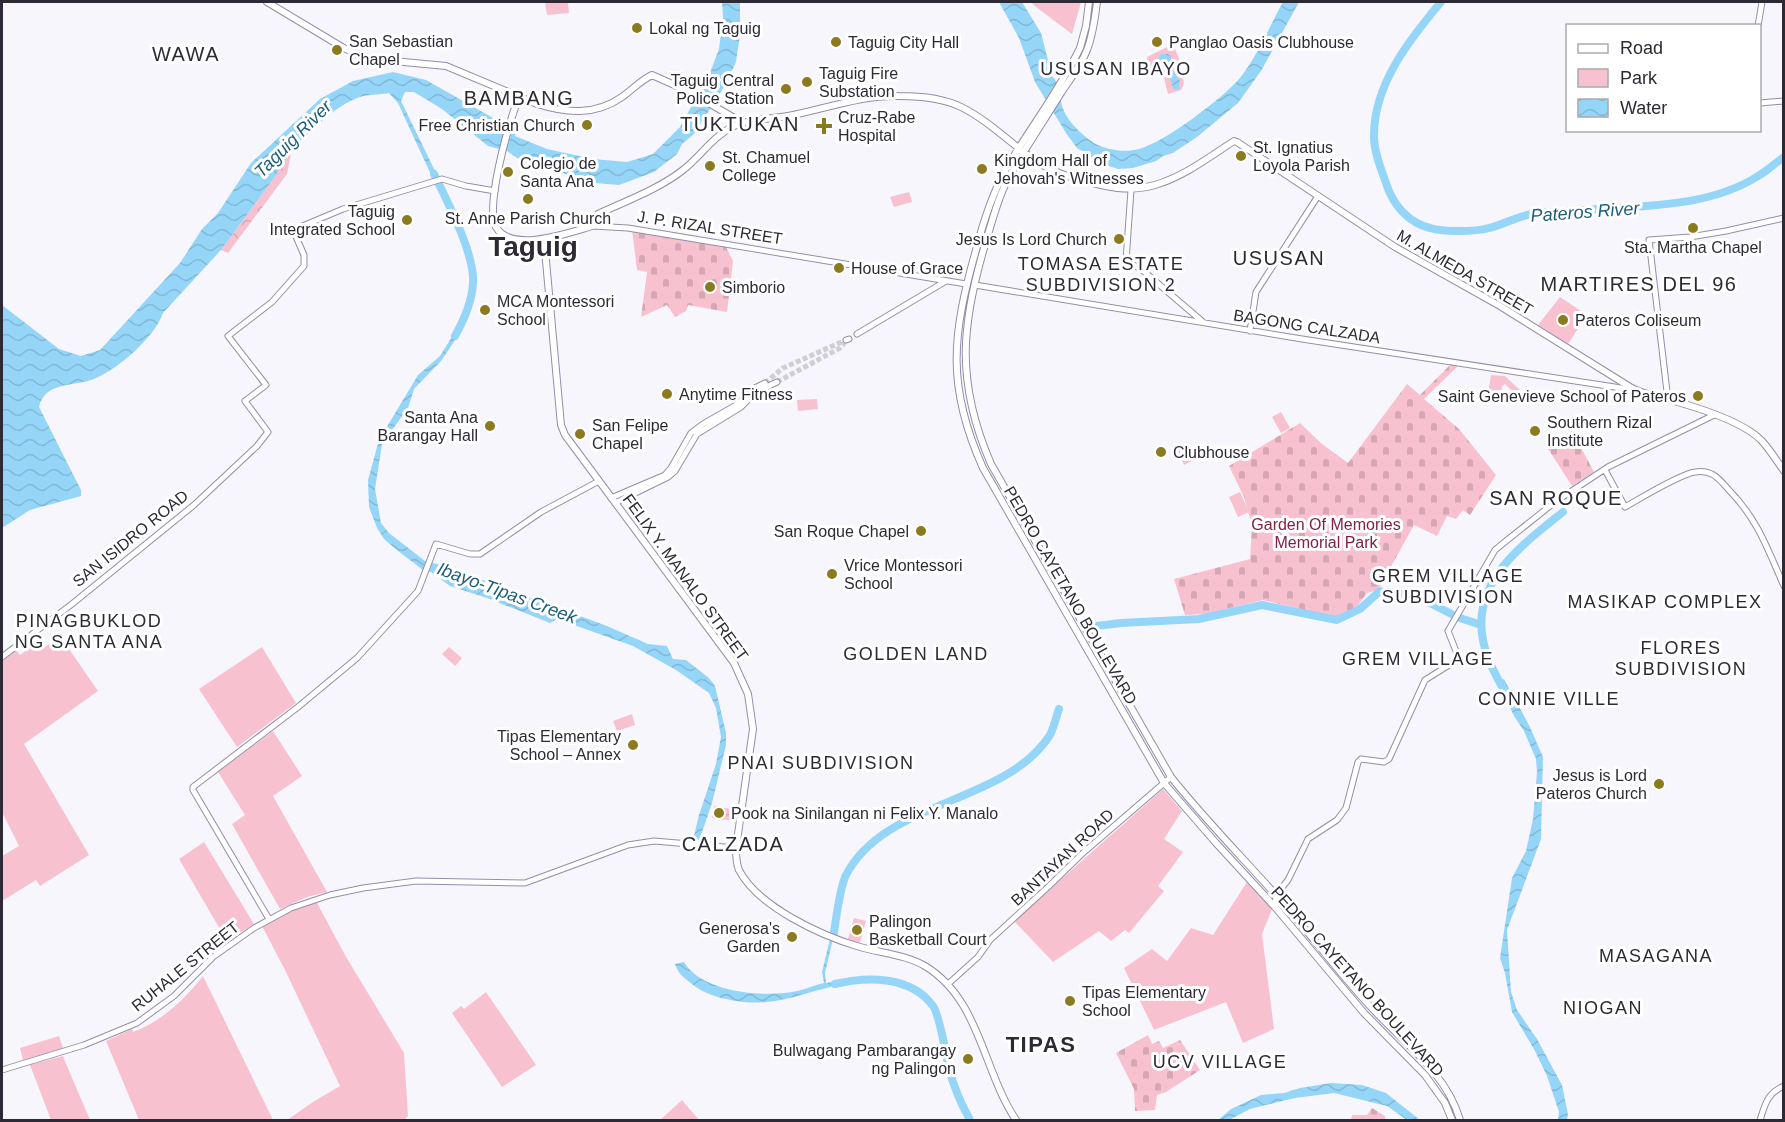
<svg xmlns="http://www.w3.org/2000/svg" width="1785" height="1122" font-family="Helvetica,sans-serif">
<defs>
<pattern id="forest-crowns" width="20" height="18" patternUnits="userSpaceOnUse" patternTransform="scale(1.5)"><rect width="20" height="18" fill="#f8c1d0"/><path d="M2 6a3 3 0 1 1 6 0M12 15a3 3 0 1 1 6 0" fill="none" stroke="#d5a6b3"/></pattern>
<pattern id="cemetery-stones" width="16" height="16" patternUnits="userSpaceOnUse" patternTransform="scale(1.5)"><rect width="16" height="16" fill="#f8c1d0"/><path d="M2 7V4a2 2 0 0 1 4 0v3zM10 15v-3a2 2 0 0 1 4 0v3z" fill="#d5a6b3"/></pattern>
<pattern id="water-waves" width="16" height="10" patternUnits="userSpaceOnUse" patternTransform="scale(1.5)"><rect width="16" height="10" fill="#95d6f8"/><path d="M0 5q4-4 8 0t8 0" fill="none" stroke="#81b8d5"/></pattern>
</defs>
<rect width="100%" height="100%" fill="#f8f6fd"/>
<path fill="#f8c1d0" d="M545,2H568L564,3H568L569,13L547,15Z
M1031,2H1081L1072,34L1036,7Z
M1173,44L1180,61L1176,69C1182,77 1187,80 1181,90L1168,94L1163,74L1162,72L1151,74L1147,67V57Z
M909,192L912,202L894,207L890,197Z
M1560,297L1587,315L1568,344L1538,325Z
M1491,375L1505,376L1520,390L1514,396L1510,393L1512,391L1505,384L1502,386L1501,395L1488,393Z
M817,399L818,409L798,411L797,400Z
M1281,412L1290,428L1281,433L1272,417Z
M1185,443L1194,460L1184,465L1176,448Z
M1240,492L1249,512L1238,517L1229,497Z
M60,636L98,691L24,744L89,855L40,886L36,880L2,901V856L19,846L2,812V661L16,650L20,655L35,644L41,650Z
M262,647L296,703L237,747L199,689Z
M449,647L462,658L455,666L442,654Z
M632,714L635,725L617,731L613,721Z
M273,731L302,776L273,796L327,892L307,897L280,909L232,824L245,815L218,772Z
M1163,789L1182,811L1164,839L1183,852L1158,886L1164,891L1129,933L1125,930L1111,941L1099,931L1053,962L1014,921Z
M204,842L254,924L227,941L179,859Z
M1247,882L1272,909L1262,934L1274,1029L1243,1043L1226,1002L1154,1030L1124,968L1152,949L1167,961L1191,928L1213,935Z
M316,901L345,955L404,1053L408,1116L404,1120H287L313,1102L340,1086L285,970L262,926L292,910Z
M854,918L866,921L860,943L848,939Z
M203,976L273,1120H139L106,1041L132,1029L133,1032C162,1021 184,1000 203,976Z
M486,992L536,1065L502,1087L452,1013L461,1006L464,1009Z
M59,1036L63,1048L23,1060L20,1048Z
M63,1056L64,1059L90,1120H51L30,1065Z
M682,1100L699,1120H660Z"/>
<path fill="url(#forest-crowns)" d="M291,154L287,174L228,253L221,250L277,174L282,162Z
M525,244H540L541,258H525Z
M714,806L737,810L735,821L712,818Z"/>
<path fill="url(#cemetery-stones)" d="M632,230L725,245L733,261L727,312L688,305L686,311L675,317L667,305L641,317L647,272L637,270Z
M1451,364L1459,365L1424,399L1459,429L1496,475L1470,515L1463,510L1456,519L1447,516L1437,536L1414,525L1378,590L1367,593L1356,608L1335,617L1263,600L1205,614L1185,615L1174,579L1250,559L1252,526L1244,497L1229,466L1300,423L1322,444L1348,463L1407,384L1420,395Z
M1572,431L1594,472L1572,486L1547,447Z
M1148,1035L1152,1044L1159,1041L1163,1048L1180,1040L1200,1070L1166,1092L1157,1095L1155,1110L1135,1111L1134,1089L1116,1053Z
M1372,1108L1385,1116V1120H1351L1352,1115H1367Z"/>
<path fill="url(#water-waves)" d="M722,2H740V35L736,62L726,84L694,134L682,144L677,154L654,172L619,185L594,183L519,159L507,151L488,146L442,109L414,92H405L401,101L437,175L432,177L398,103L389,93C379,95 367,94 357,98C331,108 288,149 277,174L221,250L163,313C155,337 117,370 94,379C74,387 45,381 39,407L81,490V496L30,510L2,528V305L59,349L81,356L100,350L180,263L202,229L218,213L251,163L320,99L353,81L393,72L426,80L516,131L515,136L547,149L593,159L627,162L653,154L680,127L691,107L699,102L719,49L723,18Z
M999,2H1022L1041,33L1052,76C1061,84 1059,98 1063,109C1068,122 1083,136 1094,143C1106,150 1125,153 1139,149C1165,142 1222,99 1240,78C1257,57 1270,25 1283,2H1299L1261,71L1238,103L1197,137L1173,153L1163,156L1156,161L1133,168L1118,169L1103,164L1077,148L1066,133L1035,82L1019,38Z
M1161,54H1168L1171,57V67L1180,81L1179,89L1174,90L1166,67L1154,70L1150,65L1157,61Z
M458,327L462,330L441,361L414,389L408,408L382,444L375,489L381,523L389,533L425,561L445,566L607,626L648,644L667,646L673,659L686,660L709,678L715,686L726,733V745L712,803L699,841L693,840L699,815L716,764L721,737L716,708L709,693L676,670L633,646L557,619L550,623L487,598L450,586L431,572L423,570L398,551L384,539L377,528L369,507L368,480L379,440L418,375L440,356Z
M1504,679L1529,725L1543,757L1541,839L1507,930L1511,992L1517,1010L1537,1039L1562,1085L1568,1114L1567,1120H1558L1559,1112L1547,1076L1535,1051L1512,1012L1505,973L1500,958L1512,878L1526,851L1533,819L1537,772L1536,759L1524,731L1514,716L1498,682Z
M830,939H833L825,973L826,983L843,980L844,984C798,993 774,1010 726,999C716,997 705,993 696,987C687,980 678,975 675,964L684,962C702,993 766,998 797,991C806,989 815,985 824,983L822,972Z
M1331,1083L1362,1085L1386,1093L1420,1120H1407L1387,1106L1334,1093L1295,1098L1250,1109L1229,1120H1218L1231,1109L1261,1095L1284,1093L1300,1088Z"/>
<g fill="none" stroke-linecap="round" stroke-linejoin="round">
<path stroke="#95d6f8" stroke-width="8" d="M1441,2C1410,39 1373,85 1374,137C1374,153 1382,171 1387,186C1394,206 1409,223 1430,228C1443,232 1475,232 1489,228C1502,225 1514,218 1527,215C1541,211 1558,213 1573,211C1633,205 1705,210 1758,176C1767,171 1775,163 1784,157
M434,174C447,201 475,254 473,283C472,302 464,320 455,336
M1088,627L1121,623L1199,619L1262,605L1337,620L1360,609L1380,591L1389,594L1399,593L1430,603L1457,617L1481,625
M1504,690C1497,678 1490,665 1486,652C1465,586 1518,548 1563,512
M833,938C836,922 839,889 846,875C886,799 1005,805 1050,735C1054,727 1056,717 1059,709
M835,984C868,976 911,976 933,1006C940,1016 946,1055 949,1069C954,1087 961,1104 970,1120"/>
<path stroke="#cfcdd5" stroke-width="5" stroke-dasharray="5 2.5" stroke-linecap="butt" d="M777,382L840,348L845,342
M765,383L783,368L846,340"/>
<defs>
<path id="tertiary" d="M1758,26L1762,2
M1760,103L1784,101
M1131,190L1126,261L1141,269L1203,322
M592,226L628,228L966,284
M975,285L1302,339L1634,390
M1250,331L1256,292L1318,196
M857,334L946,281
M846,340L849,339
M1668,400L1649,240L1690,237L1726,231L1784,218
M1605,470L1625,507C1641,498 1680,474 1695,472C1712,469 1719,479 1729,490C1758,520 1767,548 1784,586
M611,498L665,475L671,468L691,433L703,424L738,404L751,390L765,383
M615,503L668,477L675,471L697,434L741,407L756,392L777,382
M2,657L72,604L194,505L257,446L268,432L245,401L266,385L228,336L272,302L304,266V255L293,230L343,209L442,179L466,186L495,191
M1275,907L1276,895L1288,880L1308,839L1337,820L1346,808L1358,762L1361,759L1384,762L1389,759L1425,680L1457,660L1458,656L1448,631L1495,550L1506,541L1555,502L1608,467L1714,415
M269,919L193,790V787L298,707L357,658L418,591L436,544L470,554H480L541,512L599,481
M948,984L978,957L990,940L1049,886L1084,852L1171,777
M2,1070L84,1045L137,1023L174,996L213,957L254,928L291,908L330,895L363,888L416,881L525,883L628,845L654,841L736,848
M1760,1120C1765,1105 1767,1093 1784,1086"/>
<path id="secondary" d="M267,2L342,47L358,55L372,59L446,66L537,104C566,113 595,116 622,97C632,90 641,80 652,75L688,91L743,123
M1089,2L1086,26L1080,48C1059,91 1030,128 1006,169C992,194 983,223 976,250C952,335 946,386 983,468L1164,783L1216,843L1275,907L1364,1013L1425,1075L1445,1103L1452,1120
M1097,2C1095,18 1093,35 1087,50C1081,66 1070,79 1061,93C1045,119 1028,144 1013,170C1000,191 994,215 987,238C961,323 955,381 991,464L1171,777C1206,821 1246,861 1283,903C1313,937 1340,974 1371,1007C1404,1043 1446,1072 1460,1120
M516,105C508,127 485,207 496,227C511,254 571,232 592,226L595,218L598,214C626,201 659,189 683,170C701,156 713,136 734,126C750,119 770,119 788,116C825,109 861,95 899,96C919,96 943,98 961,107C992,122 1016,150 1046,167C1060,175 1077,179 1093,183C1115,189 1134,191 1155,185C1185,176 1209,157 1234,141L1237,142L1395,247L1500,306L1630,387C1644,395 1659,397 1674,401C1699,408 1744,422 1762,441C1770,450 1777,461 1784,471
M544,239L561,425L565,435L734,663L748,694L753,729L736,848C736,855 736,863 739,870C758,907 822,936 860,947C880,953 907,955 925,966C980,999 983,1071 1016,1120"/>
</defs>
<use href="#tertiary" stroke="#948daa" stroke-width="7"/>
<use href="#secondary" stroke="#948daa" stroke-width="8"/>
<use href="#tertiary" stroke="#fff" stroke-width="5"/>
<use href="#secondary" stroke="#fff" stroke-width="6"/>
</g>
<g fill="#8c7a1f" stroke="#fff" stroke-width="2">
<circle cx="637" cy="28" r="6"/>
<circle cx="836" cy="42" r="6"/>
<circle cx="1157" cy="42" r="6"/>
<circle cx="337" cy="50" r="6"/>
<circle cx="807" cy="82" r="6"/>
<circle cx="786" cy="89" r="6"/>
<circle cx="587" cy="125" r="6"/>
<path d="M821 117h6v6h6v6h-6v6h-6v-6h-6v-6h6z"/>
<circle cx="1241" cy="156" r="6"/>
<circle cx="710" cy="166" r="6"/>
<circle cx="982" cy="169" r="6"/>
<circle cx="508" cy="172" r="6"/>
<circle cx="528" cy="199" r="6"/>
<circle cx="407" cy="220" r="6"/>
<circle cx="1693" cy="228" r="6"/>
<circle cx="1119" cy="239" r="6"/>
<circle cx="839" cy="268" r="6"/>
<circle cx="710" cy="287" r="6"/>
<circle cx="485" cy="310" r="6"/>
<circle cx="1563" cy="320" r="6"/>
<circle cx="667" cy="394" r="6"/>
<circle cx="1698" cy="396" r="6"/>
<circle cx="490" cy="426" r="6"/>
<circle cx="1535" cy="431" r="6"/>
<circle cx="580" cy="434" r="6"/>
<circle cx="1161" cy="452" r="6"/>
<circle cx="921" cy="531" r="6"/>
<circle cx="832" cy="574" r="6"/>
<circle cx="633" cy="745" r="6"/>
<circle cx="1659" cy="784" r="6"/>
<circle cx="719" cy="813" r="6"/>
<circle cx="857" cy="930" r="6"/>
<circle cx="792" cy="937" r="6"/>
<circle cx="1070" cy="1001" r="6"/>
<circle cx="968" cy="1059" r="6"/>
</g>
<g text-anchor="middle" stroke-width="6" stroke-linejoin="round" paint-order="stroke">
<g font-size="16" fill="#2d2a36" stroke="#fff" text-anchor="start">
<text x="649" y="34">Lokal ng Taguig</text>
<text x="349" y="47">San Sebastian<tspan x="349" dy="18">Chapel</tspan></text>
<text x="848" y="48">Taguig City Hall</text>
<text x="1169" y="48">Panglao Oasis Clubhouse</text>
<text x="819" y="79">Taguig Fire<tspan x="819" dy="18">Substation</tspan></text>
<text x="774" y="86" text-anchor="end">Taguig Central<tspan x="774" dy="18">Police Station</tspan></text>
<text x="838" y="123">Cruz-Rabe<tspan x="838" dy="18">Hospital</tspan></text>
<text x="575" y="131" text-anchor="end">Free Christian Church</text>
<text x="1253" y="153">St. Ignatius<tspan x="1253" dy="18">Loyola Parish</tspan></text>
<text x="722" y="163">St. Chamuel<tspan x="722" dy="18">College</tspan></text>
<text x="994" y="166">Kingdom Hall of<tspan x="994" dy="18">Jehovah's Witnesses</tspan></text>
<text x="520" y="169">Colegio de<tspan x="520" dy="18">Santa Ana</tspan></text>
<text x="395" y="217" text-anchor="end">Taguig<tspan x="395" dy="18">Integrated School</tspan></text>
<text x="528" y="224" text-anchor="middle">St. Anne Parish Church</text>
<text x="1107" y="245" text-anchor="end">Jesus Is Lord Church</text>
<text x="1693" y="253" text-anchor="middle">Sta. Martha Chapel</text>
<text x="851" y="274">House of Grace</text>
<text x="722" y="293">Simborio</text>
<text x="497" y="307">MCA Montessori<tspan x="497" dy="18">School</tspan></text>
<text x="1575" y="326">Pateros Coliseum</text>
<text x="679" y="400">Anytime Fitness</text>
<text x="1686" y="402" text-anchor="end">Saint Genevieve School of Pateros</text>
<text x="478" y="423" text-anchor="end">Santa Ana<tspan x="478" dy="18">Barangay Hall</tspan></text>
<text x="1547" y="428">Southern Rizal<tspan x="1547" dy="18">Institute</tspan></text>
<text x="592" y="431">San Felipe<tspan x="592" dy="18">Chapel</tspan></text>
<text x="1173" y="458">Clubhouse</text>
<text x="909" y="537" text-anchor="end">San Roque Chapel</text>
<text x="844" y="571">Vrice Montessori<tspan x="844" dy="18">School</tspan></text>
<text x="621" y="742" text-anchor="end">Tipas Elementary<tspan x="621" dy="18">School – Annex</tspan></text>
<text x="1647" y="781" text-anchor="end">Jesus is Lord<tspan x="1647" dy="18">Pateros Church</tspan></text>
<text x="731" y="819">Pook na Sinilangan ni Felix Y. Manalo</text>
<text x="869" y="927">Palingon<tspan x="869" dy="18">Basketball Court</tspan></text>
<text x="780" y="934" text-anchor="end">Generosa's<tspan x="780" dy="18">Garden</tspan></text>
<text x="1082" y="998">Tipas Elementary<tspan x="1082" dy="18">School</tspan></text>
<text x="956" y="1056" text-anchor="end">Bulwagang Pambarangay<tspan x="956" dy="18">ng Palingon</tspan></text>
</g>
<g font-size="16" fill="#2d2a36" stroke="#fff">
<text transform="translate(710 227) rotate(9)" y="6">J. P. RIZAL STREET</text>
<text transform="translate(1465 272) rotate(30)" y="6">M. ALMEDA STREET</text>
<text transform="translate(1307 326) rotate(9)" y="6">BAGONG CALZADA</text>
<text transform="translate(130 538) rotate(-39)" y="6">SAN ISIDRO ROAD</text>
<text transform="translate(686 577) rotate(54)" y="6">FELIX Y. MANALO STREET</text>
<text transform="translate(1071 595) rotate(60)" y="6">PEDRO CAYETANO BOULEVARD</text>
<text transform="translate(1062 857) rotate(-43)" y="6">BANTAYAN ROAD</text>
<text transform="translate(185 966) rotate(-39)" y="6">RUHALE STREET</text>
<text transform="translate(1358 981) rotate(48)" y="6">PEDRO CAYETANO BOULEVARD</text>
</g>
<g font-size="16" fill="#802247" stroke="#fff">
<text x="1326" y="530">Garden Of Memories<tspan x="1326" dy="18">Memorial Park</tspan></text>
</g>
<g font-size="18" letter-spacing="1.5" fill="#2d2a36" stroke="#fff">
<text x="1116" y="75">USUSAN IBAYO</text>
<text x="1101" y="270">TOMASA ESTATE<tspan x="1101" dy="21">SUBDIVISION 2</tspan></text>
<text x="1448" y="582">GREM VILLAGE<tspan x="1448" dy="21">SUBDIVISION</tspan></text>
<text x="1665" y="608">MASIKAP COMPLEX</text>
<text x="89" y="627">PINAGBUKLOD<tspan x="89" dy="21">NG SANTA ANA</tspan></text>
<text x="1681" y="654">FLORES<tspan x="1681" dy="21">SUBDIVISION</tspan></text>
<text x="916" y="660">GOLDEN LAND</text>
<text x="1418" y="665">GREM VILLAGE</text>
<text x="1549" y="705">CONNIE VILLE</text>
<text x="821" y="769">PNAI SUBDIVISION</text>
<text x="1656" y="962">MASAGANA</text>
<text x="1603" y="1014">NIOGAN</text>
<text x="1220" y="1068">UCV VILLAGE</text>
</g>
<g font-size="18" font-style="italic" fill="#1c5d7a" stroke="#fff">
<text transform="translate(293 139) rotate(-45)" y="6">Taguig River</text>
<text transform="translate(1585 212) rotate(-4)" y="6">Pateros River</text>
<text transform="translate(507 593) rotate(20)" y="6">Ibayo-Tipas Creek</text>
</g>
<g font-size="20" letter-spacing="1.5" fill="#2d2a36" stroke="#fff">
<text x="186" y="61">WAWA</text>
<text x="519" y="105">BAMBANG</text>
<text x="740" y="131">TUKTUKAN</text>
<text x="1279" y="265">USUSAN</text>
<text x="1639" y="291">MARTIRES DEL 96</text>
<text x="1556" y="505">SAN ROQUE</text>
<text x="733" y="851">CALZADA</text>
</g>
<g font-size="22" font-weight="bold" letter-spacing="1.5" fill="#2d2a36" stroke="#fff">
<text x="1041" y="1052">TIPAS</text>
</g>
<g font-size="28" font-weight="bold" fill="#2d2a36" stroke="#fff">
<text x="533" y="256">Taguig</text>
</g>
</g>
<rect width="1785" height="1122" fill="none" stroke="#2d2a36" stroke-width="6"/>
<rect x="1566" y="24" width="195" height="108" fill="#ffffff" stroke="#abaaaf" stroke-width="1.5"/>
<rect x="1578" y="44" width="30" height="9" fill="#ffffff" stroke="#abaaaf" stroke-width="1.5"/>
<text x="1620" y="54" font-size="18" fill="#2d2a36">Road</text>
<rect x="1578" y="69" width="30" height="18" fill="#f8c1d0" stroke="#abaaaf" stroke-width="1.5"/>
<text x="1620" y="84" font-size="18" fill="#2d2a36">Park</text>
<rect x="1578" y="99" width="30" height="18" fill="url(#water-waves)" stroke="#abaaaf" stroke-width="1.5"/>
<text x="1620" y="114" font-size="18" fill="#2d2a36">Water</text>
</svg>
